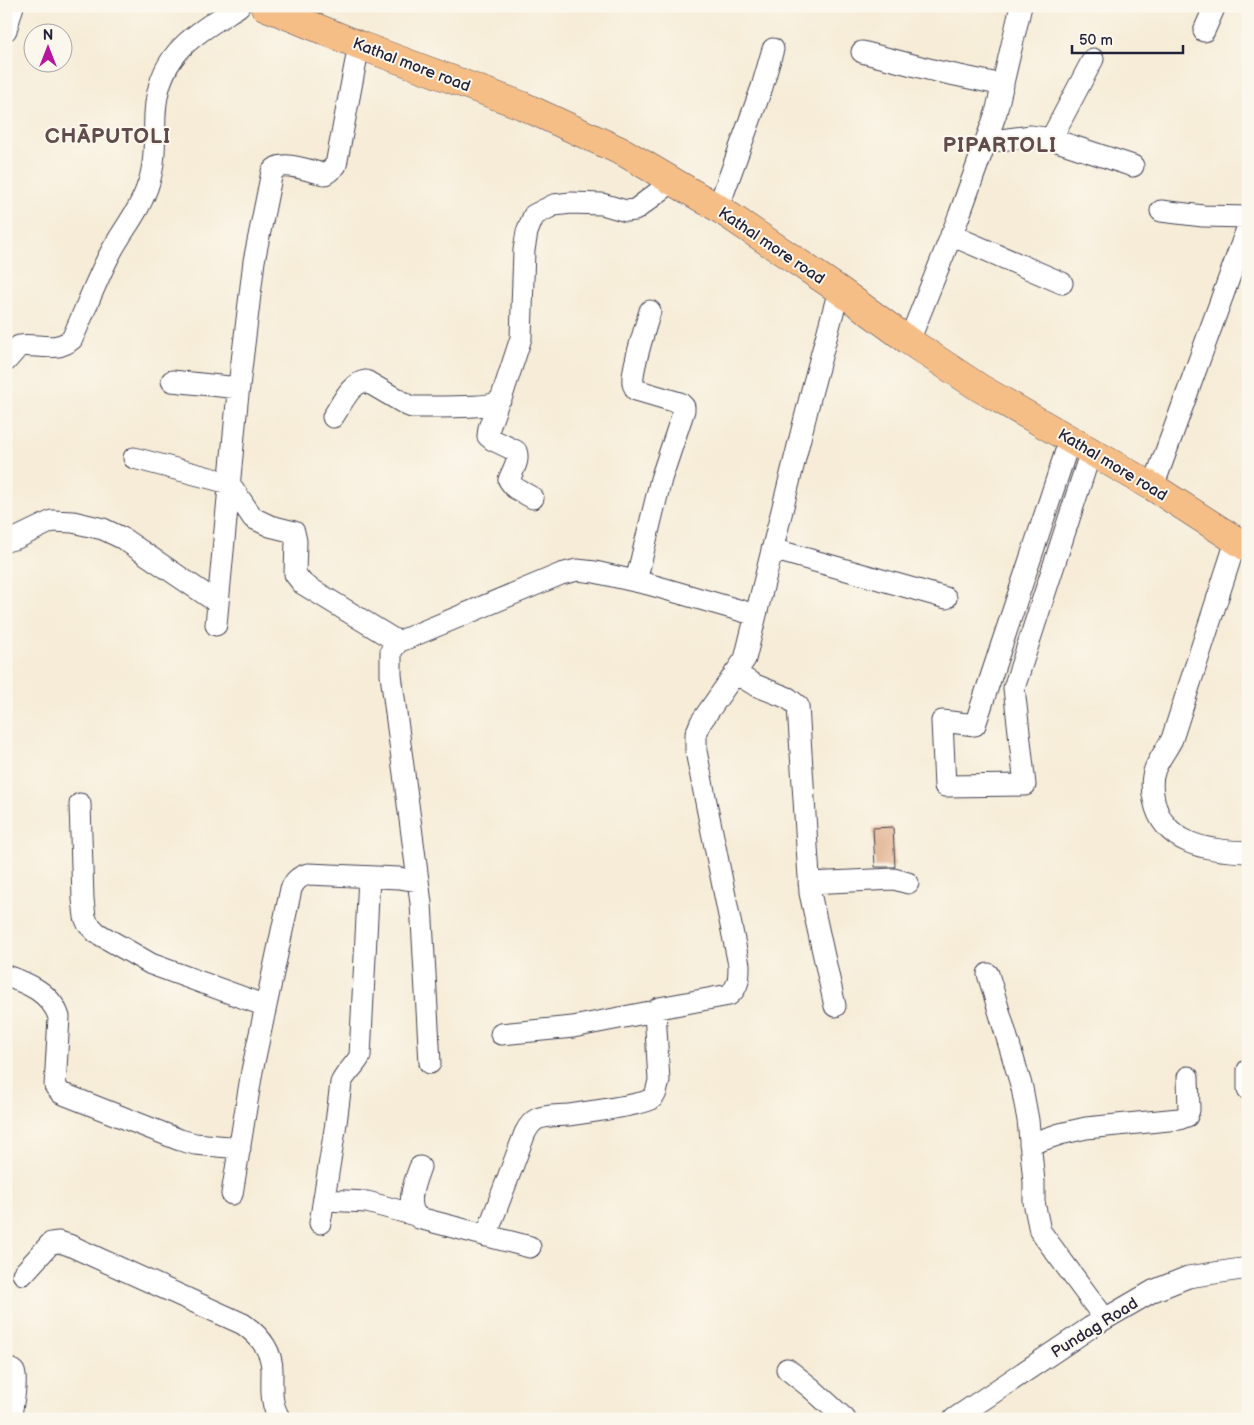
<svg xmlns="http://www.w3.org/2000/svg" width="1254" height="1425" font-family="'Balsamiq Sans',sans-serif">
<rect width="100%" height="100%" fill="#fbf7ec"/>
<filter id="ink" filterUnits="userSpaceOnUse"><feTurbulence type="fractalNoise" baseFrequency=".02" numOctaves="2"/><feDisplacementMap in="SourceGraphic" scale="10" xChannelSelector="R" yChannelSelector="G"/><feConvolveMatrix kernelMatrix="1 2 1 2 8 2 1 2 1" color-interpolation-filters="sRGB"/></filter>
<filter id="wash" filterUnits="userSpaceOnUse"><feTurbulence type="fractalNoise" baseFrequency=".0096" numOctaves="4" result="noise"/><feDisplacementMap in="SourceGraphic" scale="20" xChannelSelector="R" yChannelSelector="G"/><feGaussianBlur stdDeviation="1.12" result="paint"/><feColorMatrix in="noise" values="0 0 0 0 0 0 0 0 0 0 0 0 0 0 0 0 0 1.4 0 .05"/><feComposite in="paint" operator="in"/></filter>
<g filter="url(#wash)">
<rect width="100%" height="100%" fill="#f6ecd7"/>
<g id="blocks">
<path fill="#d7996f" d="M893,827L895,867H875L873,828Z"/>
</g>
</g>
<g filter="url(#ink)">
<use href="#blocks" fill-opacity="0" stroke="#424052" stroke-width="1"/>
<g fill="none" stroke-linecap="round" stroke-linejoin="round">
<defs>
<path id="minor" d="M6,30L13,6
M1204,31L1215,6
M862,52L936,71L1003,85
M1051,139L1093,59
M985,142L1031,136L1051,139L1133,166
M718,208L762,87L773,49
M1161,211L1203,216L1248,217
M951,235L1062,283
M909,341L959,216L996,113L1021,6
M6,361L19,346C36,343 57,353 72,339C85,311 96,280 111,252C124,228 141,209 149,182C156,160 154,137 155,114C158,53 193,36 239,6
M172,381L239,388
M498,402L489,428L488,436L493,440L516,451C520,461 512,471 509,480L515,488L533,498
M333,417C342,404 350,383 366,381L407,405L412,407C425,407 489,408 497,402C498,402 502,397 502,396L521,338L524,250L527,232L534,215L554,205L571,203L602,204L626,211L635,210L673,181
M1070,439L975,725L942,721L945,786L1025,785L1014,688L1091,451
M134,458L229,483L253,518L270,526L294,532L296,541L295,574L303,584L398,642
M1153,487L1248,226
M6,541L17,538L52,521L73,522L103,529L122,538L218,603
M1236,541L1172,739C1167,749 1159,759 1155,769C1151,779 1152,791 1154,800C1163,845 1209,851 1248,852
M772,549L946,598
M636,581L661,479L684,410V407L680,403L636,390C635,387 633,386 633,383C631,370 646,326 650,311
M216,625L237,403L254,261L272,172C281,158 310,172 325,174L328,172L336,165L359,45
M735,673L755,685L788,698L798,706L810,893L835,1006
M80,804L83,899L85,917L88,924L97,933L151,964L266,1006
M809,883L894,879L908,883
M988,974L1022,1088L1028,1120L1034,1182V1202L1040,1231L1105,1319
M6,976C28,983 51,993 59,1017L55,1086L61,1093L180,1140L195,1144L240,1148
M501,1034L573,1027L655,1011
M430,1063L421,903L391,675V651L398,642L561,574L577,570L595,572L648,584L756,615
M1248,1070V1089
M1030,1144L1060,1134L1086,1128L1179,1119L1187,1116L1189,1110L1188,1077
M420,1167C415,1181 404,1206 419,1218L530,1247
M232,1194L252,1071L291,889C295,880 299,877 308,874L399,878L418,881
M324,1200L367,1202L415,1215
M320,1223L336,1123L341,1083C345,1073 355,1066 360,1056L369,877
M486,1236L525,1133C528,1127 531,1122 537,1119C546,1115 558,1116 568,1115C582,1113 643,1105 651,1099C657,1095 657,1087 659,1081L655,1011L659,1008L729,995C739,987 739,978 739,965L708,812L696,751V734L701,722L745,659L812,390L839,290
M23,1274L51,1243L59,1242L69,1245L243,1324C260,1336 273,1351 272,1373C272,1389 270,1404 280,1419
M6,1368C9,1369 12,1369 14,1372C18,1380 12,1409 10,1419
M787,1369L811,1388L845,1419
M954,1419L1091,1327L1153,1291L1188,1277L1248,1268"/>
<path id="major" d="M264,6L359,45L521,105L625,153L718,208L839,290L909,341L980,388L1153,487L1248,548"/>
</defs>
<use href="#minor" stroke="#424052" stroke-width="23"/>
<use href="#major" stroke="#424052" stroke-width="29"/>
<use href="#minor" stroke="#fff" stroke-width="21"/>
<use href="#major" stroke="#f6be87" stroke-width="28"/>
</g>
</g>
<g text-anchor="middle" stroke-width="4" stroke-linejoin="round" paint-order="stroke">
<g font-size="16" fill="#22223b" stroke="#fbf7ec">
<text transform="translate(412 64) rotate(21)" y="6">Kathal more road</text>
<text transform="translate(772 245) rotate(34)" y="6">Kathal more road</text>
<text transform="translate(1113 464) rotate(31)" y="6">Kathal more road</text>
<text transform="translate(1094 1327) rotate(-32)" y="6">Pundag Road</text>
</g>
<g font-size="21" font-weight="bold" letter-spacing="1" fill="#614c4d" stroke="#fbf7ec">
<text x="108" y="143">CHĀPUTOLI</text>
<text x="1000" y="152">PIPARTOLI</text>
</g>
</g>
<rect width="1254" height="1425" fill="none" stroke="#fbf7ec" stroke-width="25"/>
<g transform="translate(48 48)"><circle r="24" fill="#fbf7ec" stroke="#a4a2a5"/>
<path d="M0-4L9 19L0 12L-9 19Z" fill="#b5179e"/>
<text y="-8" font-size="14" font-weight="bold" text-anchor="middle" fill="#22223b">N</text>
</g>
<path d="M1072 45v8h111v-8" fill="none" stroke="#22223b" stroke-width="2.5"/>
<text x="1079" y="45" font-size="15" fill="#22223b" stroke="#fbf7ec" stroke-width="4" paint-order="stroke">50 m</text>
</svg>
